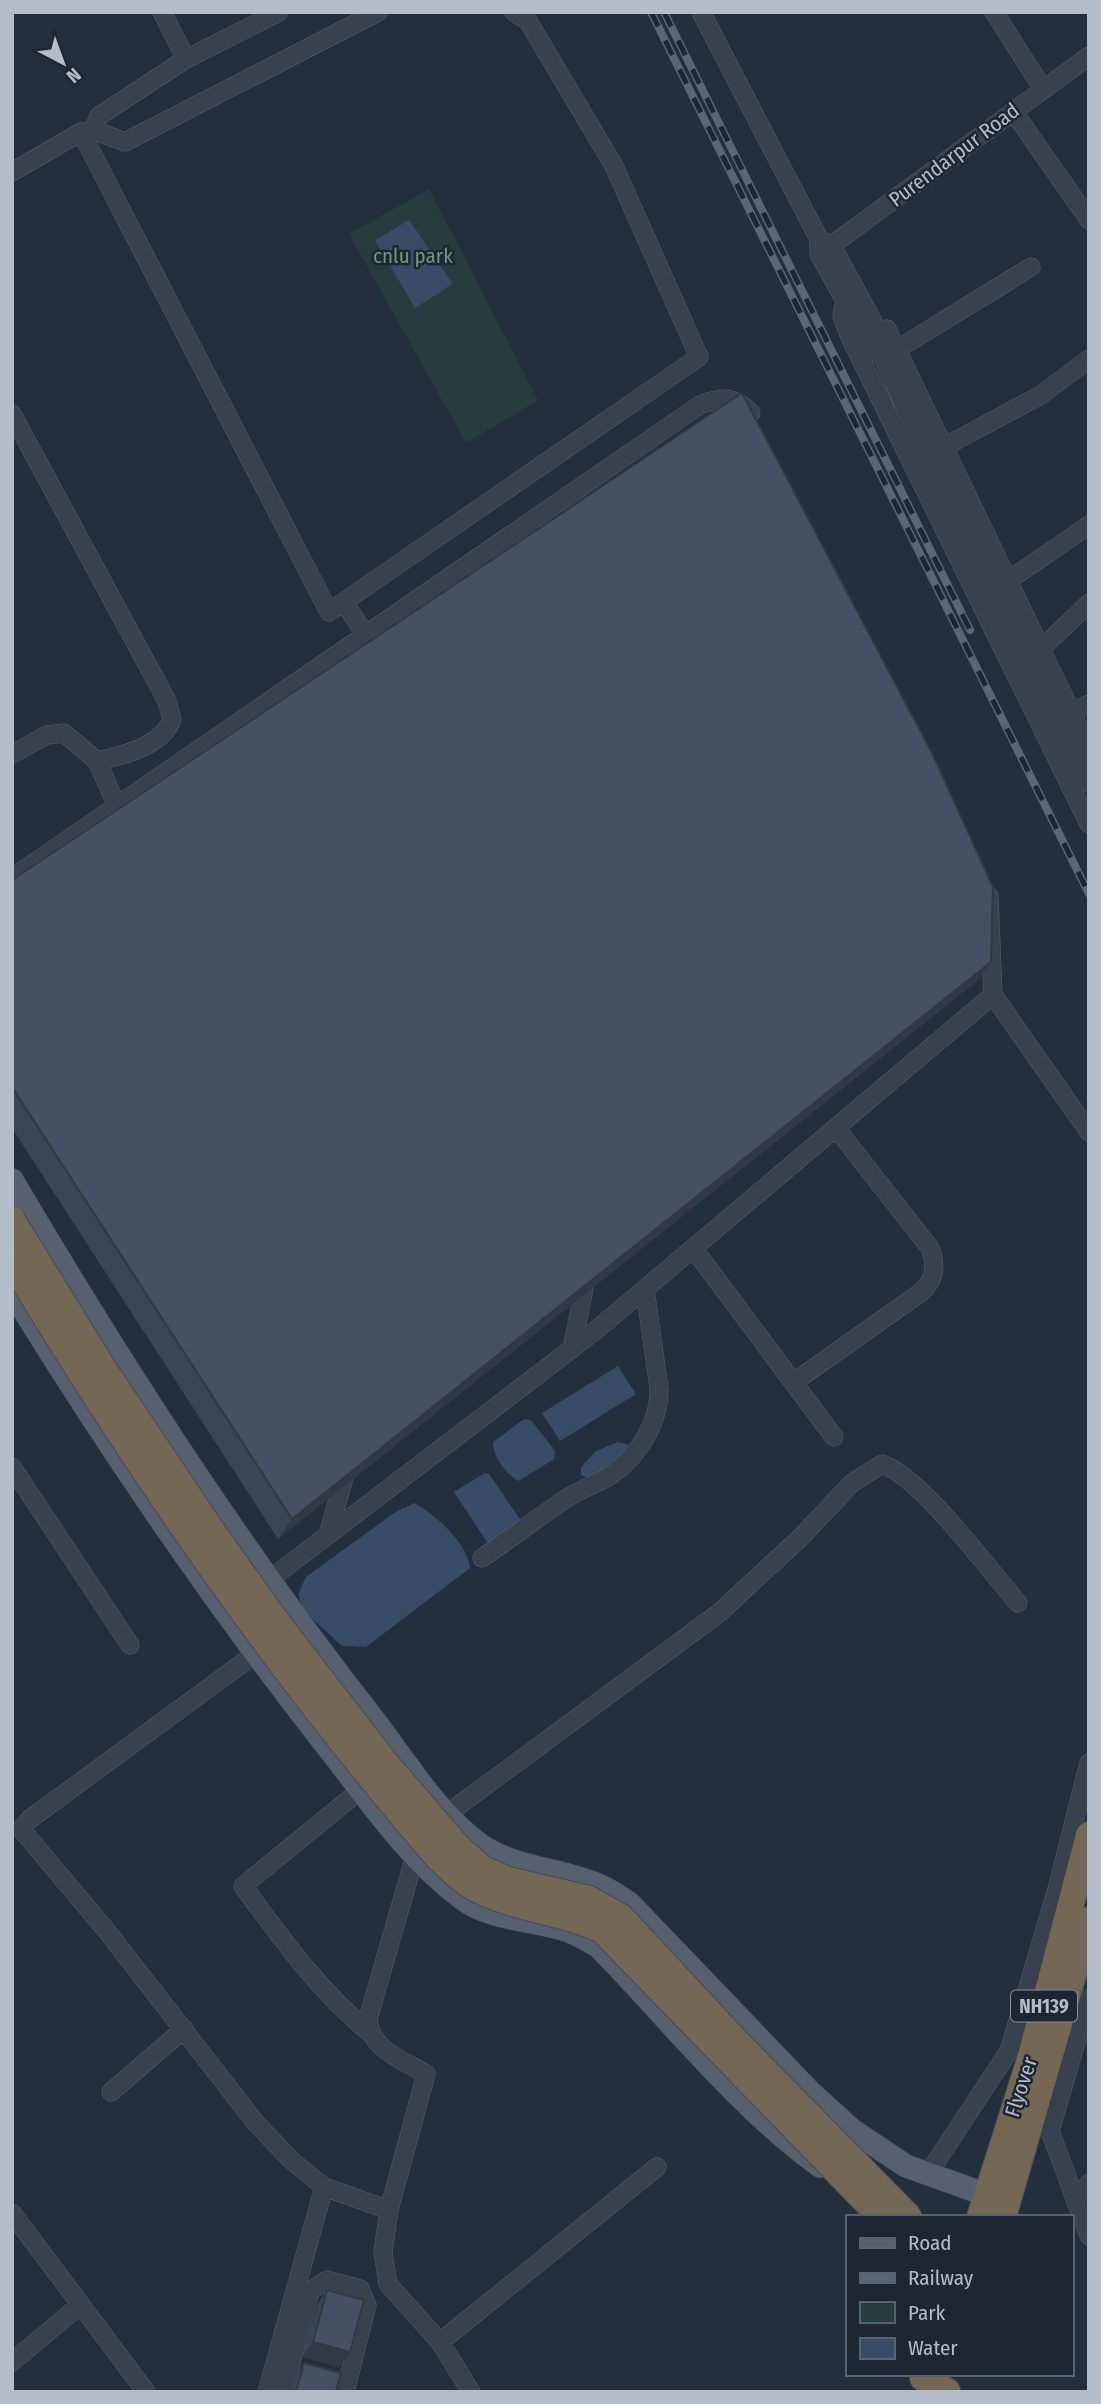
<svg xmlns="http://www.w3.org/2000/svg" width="1101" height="2404" font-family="'Fira Sans Condensed',sans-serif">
<rect width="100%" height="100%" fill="#242f3e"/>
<path fill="#263c3f" d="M429,189L538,400L466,443L349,234Z"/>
<path fill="#394c67" d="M409,220L453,284L415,308L375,240Z
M618,1366L636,1394L560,1441L542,1413Z
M524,1419L531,1420L555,1451L554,1459L519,1481C506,1475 493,1457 493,1442Z
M618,1442L627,1444L628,1450L590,1479L581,1475V1467L596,1451Z
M485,1473L489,1474L520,1519L519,1530L495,1546L487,1542L454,1492Z
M414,1503C435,1514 468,1544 470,1568L366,1647L342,1646L304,1611L298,1594L306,1577L394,1513Z"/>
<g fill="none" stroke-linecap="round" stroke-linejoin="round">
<defs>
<path id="minor" d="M162,12L186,59
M701,12L819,239V254L871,348L883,357
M994,12L1043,89
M1013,111L1089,220
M93,130L99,116L186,59L279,12
M81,132L329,612L699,357L614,166L528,21L514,12
M12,172L81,132L93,130L125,142L378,12
M819,239L832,246L884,342L883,357L912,423L1089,783
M824,251L1089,56
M845,300L842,316L850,337L1089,824
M887,329L1089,749
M896,350L1031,267
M12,414L167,701L172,719C163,746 122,756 97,761L64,733L47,735L12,754
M944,447L1041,395L1089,359
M1009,580L1089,525
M344,602L364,633
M1042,648L1089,603
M1071,713L1089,704
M97,761L117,806
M12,878L700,405C722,396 734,396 751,413
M989,896L993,995L1089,1132
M693,1248L834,1437
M572,1349L587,1274
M794,1382L920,1293C935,1280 937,1267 930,1248L836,1128
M12,1467L130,1645
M328,1535L347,1467
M482,1558C511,1538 539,1517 567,1498C581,1489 597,1484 611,1475C639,1455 660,1422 659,1388L645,1289
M269,1580L595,1331L993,995
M255,1654L30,1819L21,1829L106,1930L255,2122L291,2160L324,2187L389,2210L383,2252L388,2284L440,2342L471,2392
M440,1824L458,1806L719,1613L801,1537L852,1483L882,1464C921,1477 988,1569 1018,1603
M1089,1998L1050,2131L1089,2236
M369,2032C319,1991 281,1938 243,1886L369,1783
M111,2092L184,2029
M928,2174L1009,2051L1057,1889L1089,1763
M1076,2203L1089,2183
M389,2210L426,2074C403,2060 370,2050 368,2019L415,1856L421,1848
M12,2213L146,2392
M440,2342L657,2167
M12,2362L79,2306
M267,2392L324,2187
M283,2392L310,2291L327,2280L360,2289L367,2305L345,2392"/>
<path id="major" d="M12,1180C121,1365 238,1547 370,1715C403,1757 435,1812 479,1844C514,1869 559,1868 598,1885C609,1889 620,1897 630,1904L810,2092L852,2130L906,2166L1004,2201
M12,1291C108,1447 210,1597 323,1741C366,1795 407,1858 463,1899C493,1921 536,1919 569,1931C579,1935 589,1941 598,1946C670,2019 736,2105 820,2166"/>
<path id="highway" d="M980,2217L1030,2060L1089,1835
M1003,2217L1089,1920
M924,2374L923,2378L947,2391"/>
</defs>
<use href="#minor" stroke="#565f6c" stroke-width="19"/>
<use href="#major" stroke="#414a57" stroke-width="24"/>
<use href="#highway" stroke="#434c59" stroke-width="28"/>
<use href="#minor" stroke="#38414e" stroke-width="18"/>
<use href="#major" stroke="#56606e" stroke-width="23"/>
<use href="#highway" stroke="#746855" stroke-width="26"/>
<defs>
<path id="rail" d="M651,12L1089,894
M664,12L970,630"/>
</defs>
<use href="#rail" stroke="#5a6575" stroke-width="8"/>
<use href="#rail" stroke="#1d2633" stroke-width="5" stroke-dasharray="16" stroke-linecap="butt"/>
<defs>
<path id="highway-bridge" d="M12,1220L103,1368L208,1525L273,1617L384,1761L458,1847L483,1869L508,1880L589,1899L621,1917L737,2042L909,2217
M12,1262C138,1471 279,1674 439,1859C450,1868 460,1880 473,1887C513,1909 561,1911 602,1930L881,2217"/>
</defs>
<use href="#highway-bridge" stroke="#434c59" stroke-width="28" stroke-linecap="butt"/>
<use href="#highway-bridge" stroke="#746855" stroke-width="26"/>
</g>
<path fill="#3b4654" d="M12,880L977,981L278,1539L12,1128Z
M327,2290L339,2367L302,2357L317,2305Z
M304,2363L336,2392H290L293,2378Z"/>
<path fill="#303945" d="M991,962L977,981L278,1539L292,1519Z
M313,2342L350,2352L339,2367L302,2357Z"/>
<path fill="#455162" stroke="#303945" stroke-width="2" d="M742,393L933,755L993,887L991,962L292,1519L12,1087V880Z
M327,2290L364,2300L350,2352L313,2342Z
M304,2363L341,2373L336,2392H296Z"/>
<g text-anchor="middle" stroke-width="5" stroke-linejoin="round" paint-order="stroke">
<rect fill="#1d2633" stroke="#878f9c" stroke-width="2" x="1011" y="1990.5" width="66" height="31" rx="5"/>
<g font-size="19" font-weight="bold" fill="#b4bcc9">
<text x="1044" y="2013">NH139</text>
</g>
<g font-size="21" fill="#b4bcc9" stroke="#1d2633">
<text transform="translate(954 155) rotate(-37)" y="7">Purendarpur Road</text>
<text transform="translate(1021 2087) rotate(-72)" y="7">Flyover</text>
</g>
<g font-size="21" fill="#6b9a76" stroke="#1d2633">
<text x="413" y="263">cnlu park</text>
</g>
</g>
<rect width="1101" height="2404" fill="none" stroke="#b4bcc9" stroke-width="28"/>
<rect x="846" y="2215" width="228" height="161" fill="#1d2633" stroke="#59626f" stroke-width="2"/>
<rect x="860" y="2238" width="35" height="10" fill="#56606e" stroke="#59626f" stroke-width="2"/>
<text x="908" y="2250" font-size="21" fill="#b4bcc9">Road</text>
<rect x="860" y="2273" width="35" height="10" fill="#5a6575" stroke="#59626f" stroke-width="2"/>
<text x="908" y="2285" font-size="21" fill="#b4bcc9">Railway</text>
<rect x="860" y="2302" width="35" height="21" fill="#263c3f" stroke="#59626f" stroke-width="2"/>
<text x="908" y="2320" font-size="21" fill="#b4bcc9">Park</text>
<rect x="860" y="2338" width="35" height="21" fill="#394c67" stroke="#59626f" stroke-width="2"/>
<text x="908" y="2355" font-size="21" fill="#b4bcc9">Water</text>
<g transform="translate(63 63) rotate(139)" stroke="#1d2633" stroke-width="5" paint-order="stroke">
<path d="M0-5L12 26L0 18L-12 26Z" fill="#b4bcc9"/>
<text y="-10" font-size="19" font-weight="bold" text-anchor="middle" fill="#b4bcc9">N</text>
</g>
</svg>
